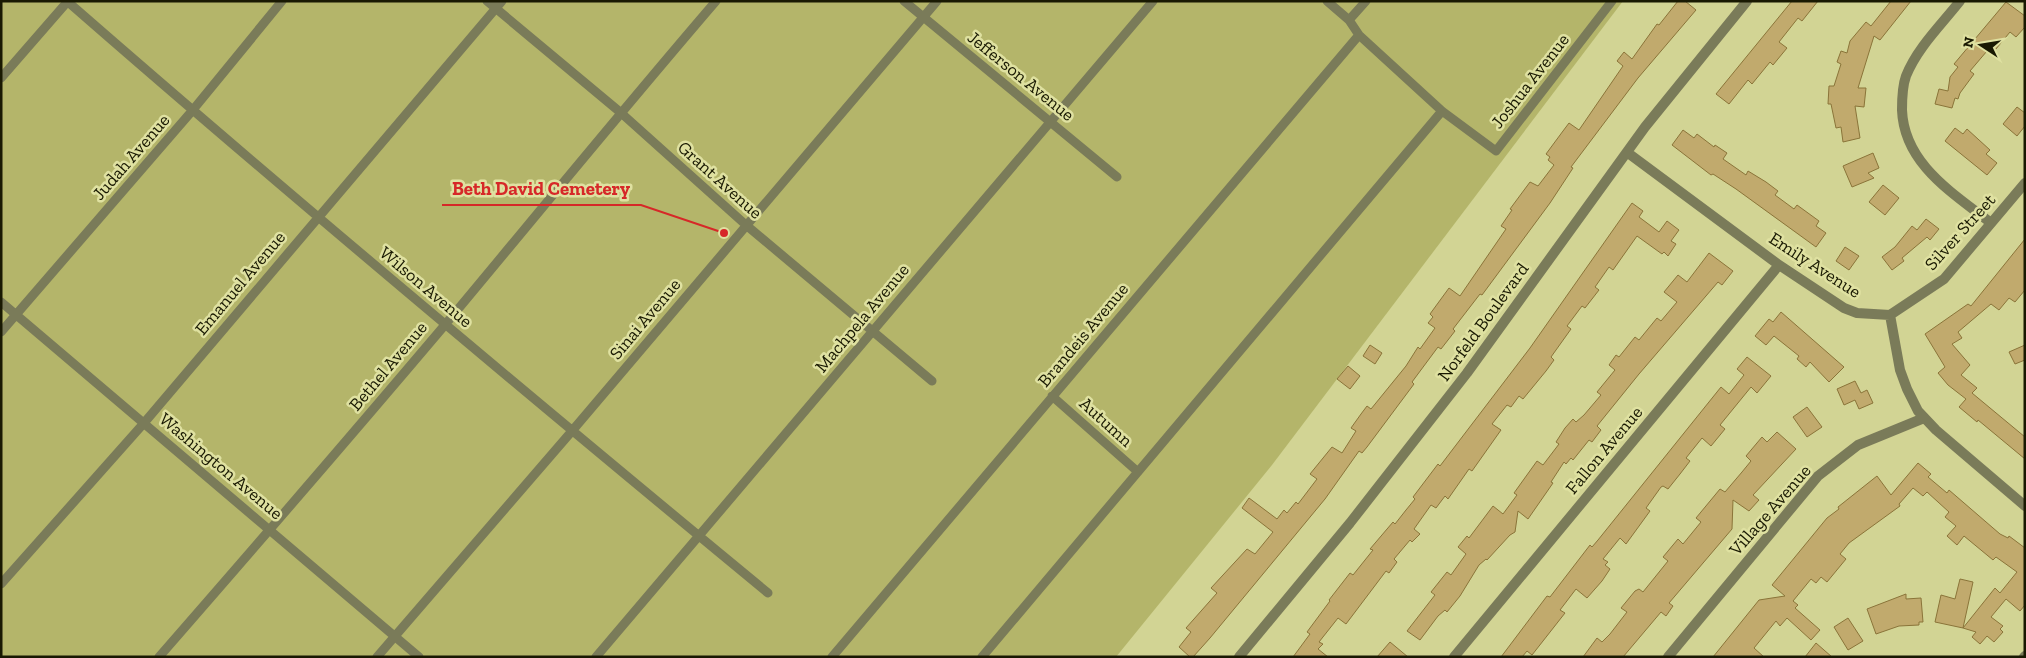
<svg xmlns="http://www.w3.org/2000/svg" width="2026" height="658" font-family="'Zilla Slab',serif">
<rect width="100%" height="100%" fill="#d2d494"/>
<path fill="#b4b56a" d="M1,1H1623L1272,465L1116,657H1Z"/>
<path fill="#c1aa6d" stroke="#8a7439" d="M1678,1H1685L1696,10L1638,78L1571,167L1573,168L1550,203L1482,295L1480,294L1453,329L1455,331L1441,349L1438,347L1412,382L1414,384L1367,447L1362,453L1359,451L1325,499L1210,638L1193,657H1190L1179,647L1191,632L1186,628L1217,593L1211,588L1247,549L1255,554L1273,532L1242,508L1249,498L1277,519L1284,510L1287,513L1296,502L1298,504L1317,479L1310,474L1332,447L1342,453L1356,431L1351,428L1361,414L1367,406L1371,409L1406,366L1418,347L1420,349L1435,328L1428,323L1433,317L1430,314L1449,288L1460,296L1506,229L1501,226L1512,210L1510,209L1530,182L1538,186L1554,165L1548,160L1550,157L1546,154L1563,131L1569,123L1579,130L1623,66L1617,61L1624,52L1632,59L1657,24L1659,25Z
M1792,1H1818L1802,21L1798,18L1779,42L1787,48L1773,65L1770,62L1752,84L1748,80L1729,104L1716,94Z
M1891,1H1911L1880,40L1874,36L1858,88H1866L1864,107L1855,106L1860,138L1843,142L1841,127L1836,128L1831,104H1828L1829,86H1834L1841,64L1837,62L1841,51L1847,53L1850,41L1866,22L1871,26Z
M2006,2L2025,16V27L2016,37L2010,32L1991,55L1987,51L1970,71L1974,74L1960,93L1958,99L1955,98L1952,108L1935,104L1939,89L1948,91L1950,77L1958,67L1954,64Z
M2017,107L2025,113V126L2017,136L2003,124Z
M1955,128L1963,134L1967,129L1990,150L1986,154L1997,163L1987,175L1945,141Z
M1683,130L1694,138L1697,134L1714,147L1715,145L1727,153L1723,159L1746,175L1748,171L1766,182L1778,191L1775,195L1794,209L1797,205L1819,221L1816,226L1826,233L1816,247L1736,189L1713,174L1711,175L1672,145Z
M1873,153L1879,168L1868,173L1874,178L1852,187L1843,166Z
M1883,185L1899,198L1885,215L1869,202Z
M1632,203L1643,211L1639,217L1659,232L1667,221L1679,230L1671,241L1676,244L1668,256L1664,252L1662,254L1637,236L1613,270L1609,267L1595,287L1599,290L1585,308L1582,306L1567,326L1571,329L1551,357L1554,360L1546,371L1523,399L1519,396L1511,407L1507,405L1492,424L1501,430L1472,471L1469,469L1448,499L1445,496L1436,508L1431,505L1414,529L1420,534L1412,542L1410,540L1394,559L1397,562L1389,573L1386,571L1346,624L1338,618L1319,642L1323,644L1318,649L1328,657H1293L1310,634L1307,632L1330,601L1329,600L1350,573L1353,575L1373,550L1370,549L1393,522L1395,524L1406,510L1415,499L1413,497L1438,464L1440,466L1530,348Z
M1926,219L1939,229L1930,240L1927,237L1902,258L1904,261L1892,270L1882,257L1895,247L1912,226L1917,230Z
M2025,239V290L2015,302L2009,298L1999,310L1991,304L1958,332L1962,338L1952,344L1970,365L1961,375L1977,388L1972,393L2025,437V459L1978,420L1977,422L1959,407L1966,399L1948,385L1938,373L1945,367L1925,334L1968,304L1971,306Z
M1845,247L1859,256L1849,270L1836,261Z
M1709,253L1733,271L1722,285L1718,282L1639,374L1597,426L1601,430L1592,442L1589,440L1573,460L1571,458L1566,464L1564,462L1551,482L1553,483L1528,519L1518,511L1515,532L1510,535L1487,560L1486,559L1479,565L1460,596L1447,612L1445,610L1438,616L1420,640L1407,631L1435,595L1431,592L1447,572L1451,575L1466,554L1458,547L1467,536L1469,538L1493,506L1503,514L1517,495L1514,493L1537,461L1543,465L1559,444L1556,442L1565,428L1573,419L1576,422L1584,415L1601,395L1597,392L1615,370L1609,365L1616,355L1619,357L1635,337L1639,340L1657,318L1661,321L1677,302L1664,292L1678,275L1687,282Z
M1781,312L1844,367L1829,382L1810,362L1806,367L1797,359L1799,356L1774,336L1766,345L1755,336L1769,319L1773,322Z
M1370,345L1382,353L1375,364L1363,356Z
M2025,345V360L2015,364L2009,352Z
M1747,357L1771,376L1757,393L1751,387L1720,425L1725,429L1711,446L1702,438L1686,458L1690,461L1680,474L1668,489L1663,486L1661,487L1646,508L1650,511L1626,544L1620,538L1603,559L1608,562L1605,565L1610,569L1602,581L1587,598L1576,589L1560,610L1565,613L1532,655L1527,651L1522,657H1501L1547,596L1550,597L1590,545L1592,547L1598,540L1721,387L1729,394L1744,375L1737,369Z
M1348,366L1360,376L1350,389L1337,379Z
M1855,381L1861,393L1867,390L1873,403L1859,409L1855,400L1844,405L1837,389Z
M1807,407L1822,427L1807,437L1793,417Z
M1777,432L1796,449L1753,495L1759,500L1749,511L1733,500L1732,529L1669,603L1673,606L1666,616L1661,612L1623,657H1583L1597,638L1602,642L1610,634L1627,612L1621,608L1635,591L1639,589L1643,592L1668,561L1663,557L1678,539L1683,544L1701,522L1696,518L1720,489L1725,492L1742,472L1751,461L1746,456L1762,437L1767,442Z
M1918,463L1931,474L1928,477L1947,493L1949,490L2000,534L2008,538L2009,536L2025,548V605L2020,611L2006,599L1991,617L2003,626L2000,629L2003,632L1994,642L1987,636L1980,644L1972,637L1976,632L1963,628L1995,588L2000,593L2017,572L1996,557L1993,560L1964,536L1957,545L1947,536L1956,526L1945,517L1949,512L1927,492L1923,496L1913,488L1899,504L1900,506L1849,543L1840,554L1846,559L1827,582L1821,577L1816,583L1811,579L1793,601L1798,605L1795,608L1820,630L1811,640L1787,618L1780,626L1776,621L1754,648L1764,657H1713L1759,600L1785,596L1772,585L1827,518L1839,509L1838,507L1877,476L1891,495Z
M1960,579L1973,582L1963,628L1935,622L1941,595L1955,599Z
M1906,594V599L1921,598L1923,622H1919V625L1899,626L1876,634L1867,609Z
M1848,618L1863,641L1848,650L1834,627Z
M1390,642L1408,657H1377Z
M1816,643L1832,657H1805Z"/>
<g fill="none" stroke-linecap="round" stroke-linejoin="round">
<path stroke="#7a7b59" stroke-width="9" d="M67,1C297,202 532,398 768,593
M487,1L620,112L746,225L932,381
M904,1L1117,177
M1327,1L1349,20L1359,35L1442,111L1496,151L1612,1
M1349,20L1366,1
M1,78L68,1
M1,302L419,657
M1,332L192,111L282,1
M1052,396L1138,472
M1,584L144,423L502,1
M159,657C255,547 350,437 444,326C535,217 624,108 716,1
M377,657L572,431L937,1
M596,657L1153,1
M832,657L1359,35
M982,657L1442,111"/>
<path stroke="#7a7b59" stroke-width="10" d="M1960,1C1942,24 1917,48 1906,76C1902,87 1902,99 1902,110C1904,164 1953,193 1991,223
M1628,153L1779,265L1844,308L1857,313L1890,315
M1890,315L1900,370L1907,389L1918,411L1936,430L2025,506
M1890,315L1944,279L2025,183
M1239,657L1350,523L1467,373L1645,127L1747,1
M1454,657L1779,265
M1668,657L1818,476L1858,445L1924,418
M2024,657L2025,656"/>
</g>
<g text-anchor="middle" stroke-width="5" stroke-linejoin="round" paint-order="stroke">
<g font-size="18" fill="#191902" stroke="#dfe1a1">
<text transform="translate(1021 76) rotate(39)" y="6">Jefferson Avenue</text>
<text transform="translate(1530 81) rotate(-52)" y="6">Joshua Avenue</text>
<text transform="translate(131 157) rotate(-49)" y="6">Judah Avenue</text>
<text transform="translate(720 180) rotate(42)" y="6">Grant Avenue</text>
<text transform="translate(1960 232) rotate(-48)" y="6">Silver Street</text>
<text transform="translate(1815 265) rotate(33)" y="6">Emily Avenue</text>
<text transform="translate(240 283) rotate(-50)" y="6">Emanuel Avenue</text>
<text transform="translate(426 287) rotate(40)" y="6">Wilson Avenue</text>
<text transform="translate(862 318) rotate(-50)" y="6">Machpela Avenue</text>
<text transform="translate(645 319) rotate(-50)" y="6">Sinai Avenue</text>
<text transform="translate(1483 322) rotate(-54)" y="6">Norfeld Boulevard</text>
<text transform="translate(1083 335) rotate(-50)" y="6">Brandeis Avenue</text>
<text transform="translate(388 366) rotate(-50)" y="6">Bethel Avenue</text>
<text transform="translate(1106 422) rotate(42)" y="6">Autumn</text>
<text transform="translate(1604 450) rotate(-50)" y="6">Fallon Avenue</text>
<text transform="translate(221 466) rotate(40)" y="6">Washington Avenue</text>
<text transform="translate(1770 510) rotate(-49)" y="6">Village Avenue</text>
</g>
</g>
<path fill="none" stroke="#d62828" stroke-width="2" d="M724 233L641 205H442"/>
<circle fill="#d62828" stroke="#dfe1a1" stroke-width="2" cx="724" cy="233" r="5"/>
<g font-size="19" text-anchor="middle" font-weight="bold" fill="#d62828" stroke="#dfe1a1" stroke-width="5" stroke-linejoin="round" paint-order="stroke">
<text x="541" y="195">Beth David Cemetery</text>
</g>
<rect width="2026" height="658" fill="none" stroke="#191902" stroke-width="5"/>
<g transform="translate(1981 45) rotate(282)" stroke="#dfe1a1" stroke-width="4" paint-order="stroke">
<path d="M0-4L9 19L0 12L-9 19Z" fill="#191902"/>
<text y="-8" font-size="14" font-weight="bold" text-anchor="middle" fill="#191902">N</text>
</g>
</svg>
